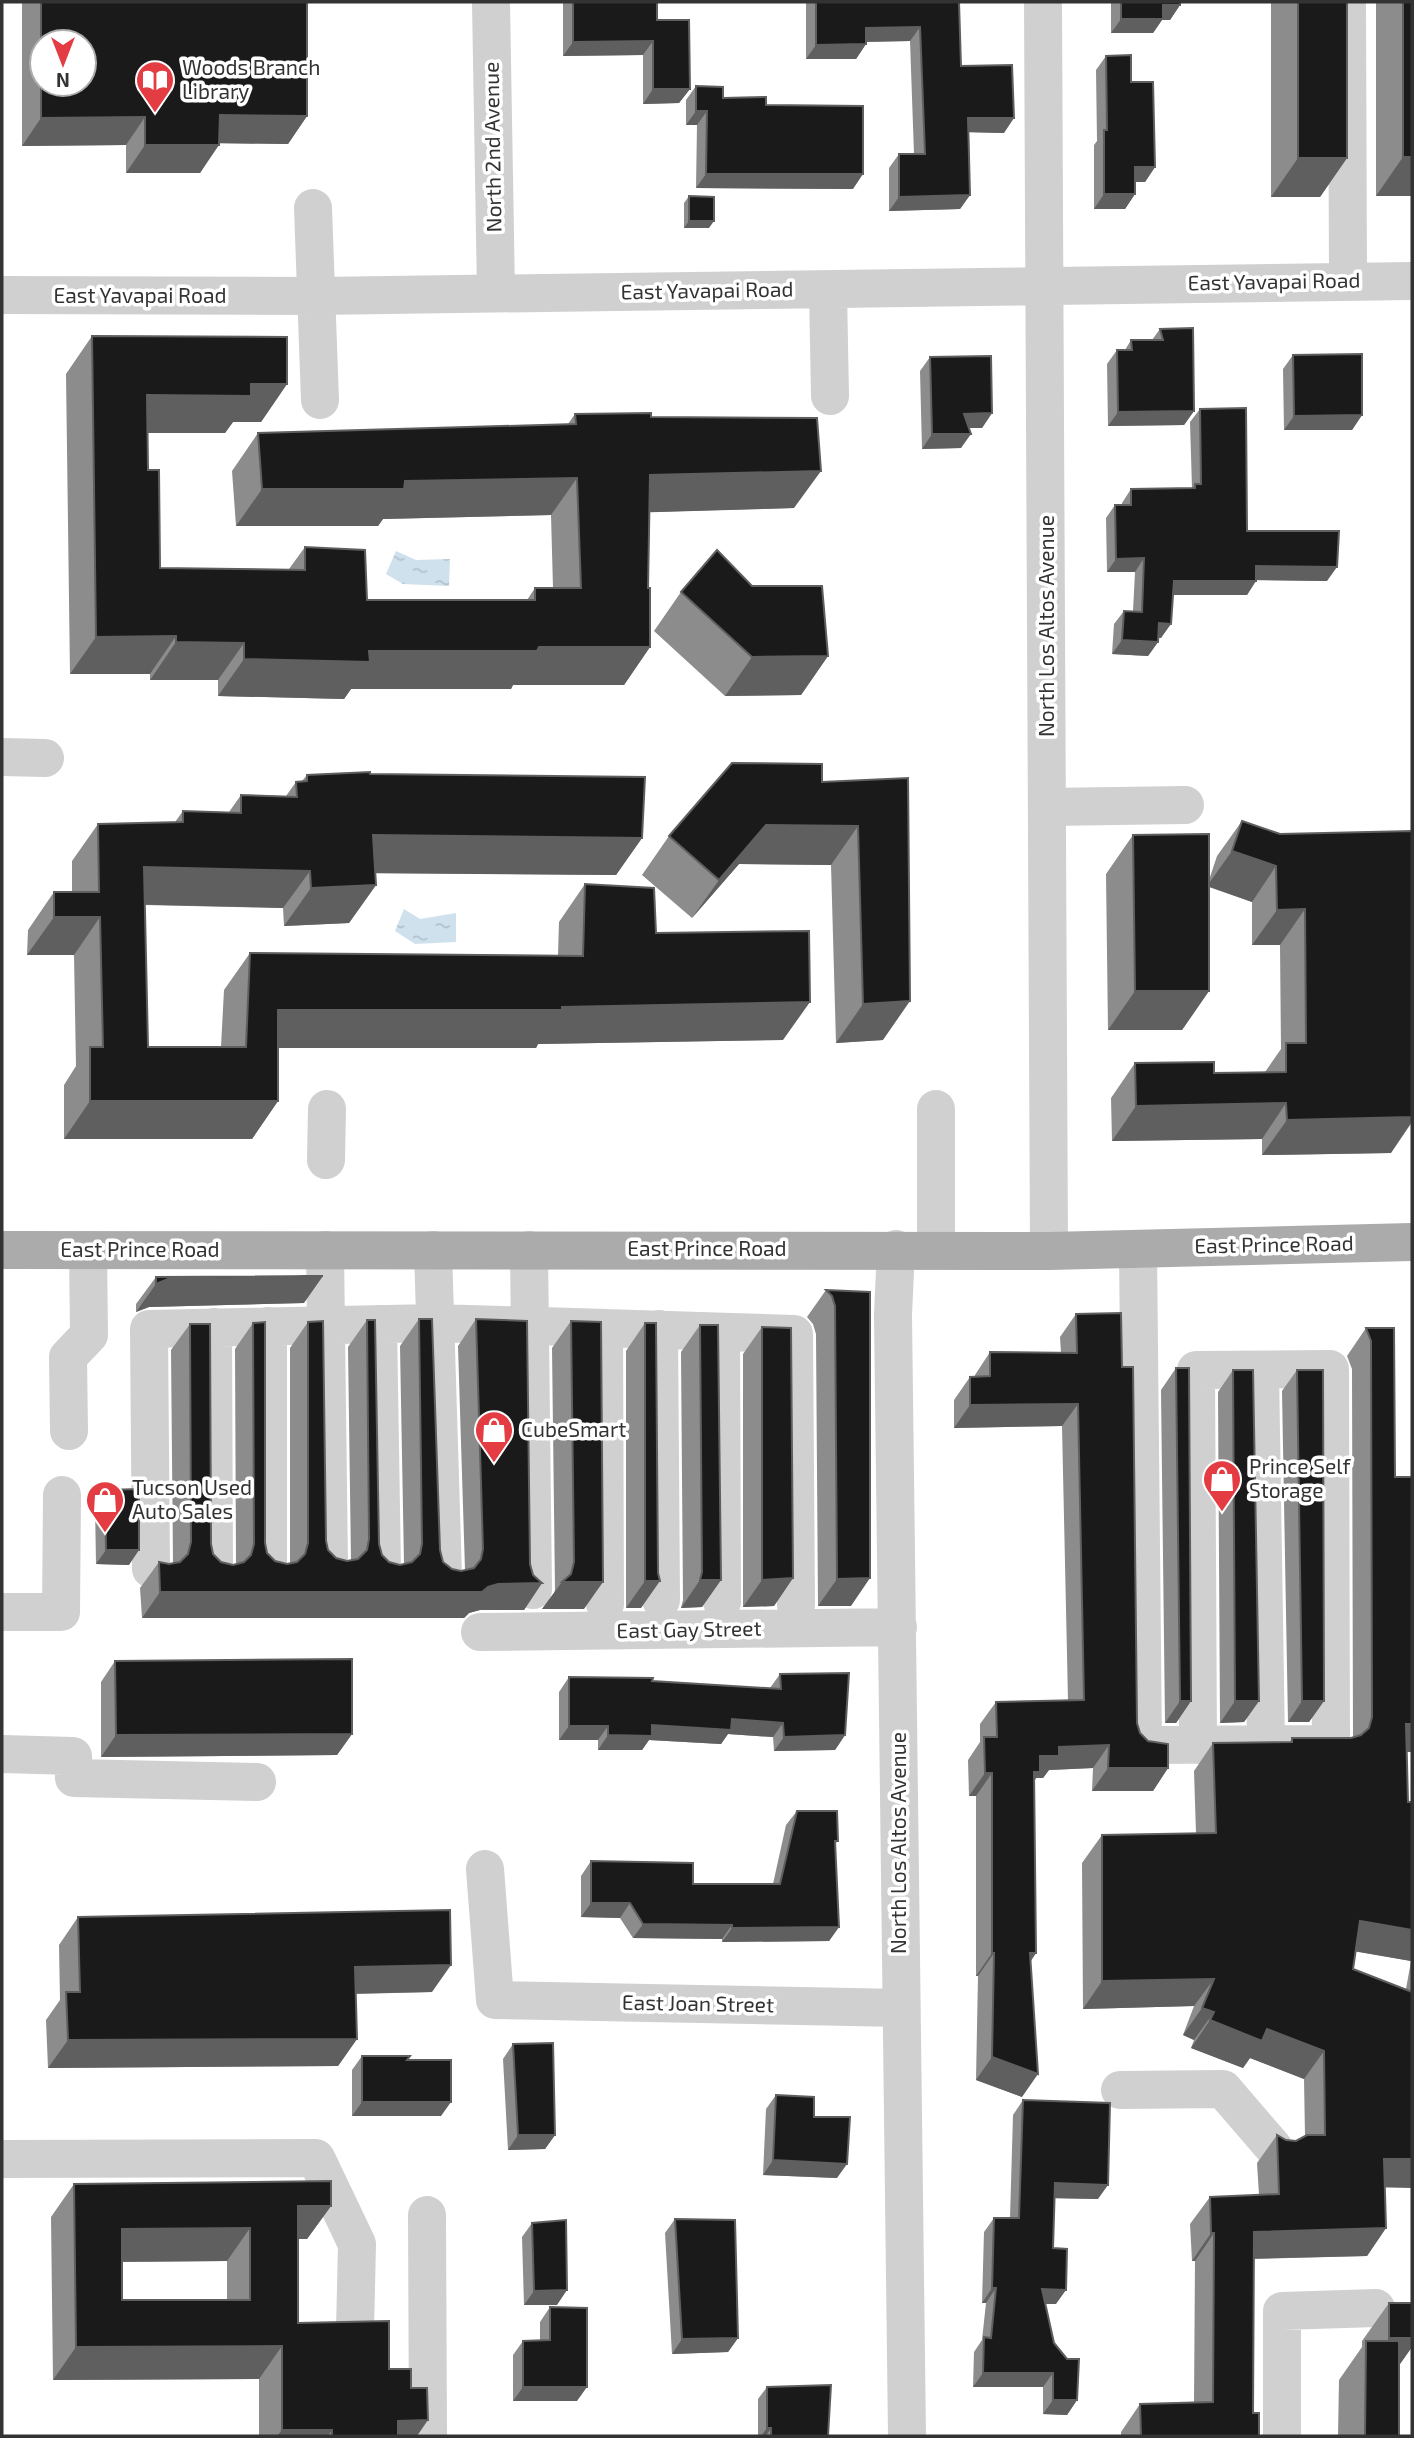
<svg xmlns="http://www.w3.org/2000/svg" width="1414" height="2438" font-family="'Exo 2',sans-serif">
<defs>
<pattern id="water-ripples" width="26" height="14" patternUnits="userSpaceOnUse" patternTransform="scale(1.75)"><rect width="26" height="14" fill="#cfe1ed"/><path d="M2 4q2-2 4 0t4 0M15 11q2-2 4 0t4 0" fill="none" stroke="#b2c2cc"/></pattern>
</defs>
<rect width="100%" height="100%" fill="#fff"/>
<path fill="url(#water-ripples)" d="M396,551L416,560L450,559L449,586L403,584L386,574Z
M404,909L420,919L456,913V942L415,944L395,931Z"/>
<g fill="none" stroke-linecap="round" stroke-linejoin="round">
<path stroke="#d0d0d0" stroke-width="38" d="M491,2L496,293
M1043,2L1049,1251
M1347,2L1348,281
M313,208L320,400
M828,290L830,396
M2,295L317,296L1412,281
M2,757L45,758
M1047,807L1185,805
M936,1109V1250
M326,1160L327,1109
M896,1249L893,1315L907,2436
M1138,1249L1143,1745L1331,1744L1330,1369L1196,1370L1198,1745
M325,1250L329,1566
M433,1250L443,1576
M529,1250L533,1590
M378,1324L382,1570
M268,1326V1569
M213,1327L214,1570
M659,1329L661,1600
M721,1332L722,1602
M1260,1370L1266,1744
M69,1431L68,1357L89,1335L88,1250
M151,1569L149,1329L435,1323L607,1328
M605,1604L604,1328L794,1334L796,1605
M2,1612H61L62,1495
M480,1632L898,1627
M2,1754L73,1756L74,1778L257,1782
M485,1869L495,2000L901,2008
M1120,2090L1223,2089L1273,2147
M2,2159L316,2158L357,2244L355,2330
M427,2215L428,2436
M1282,2436V2311L1376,2308"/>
<path stroke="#ababab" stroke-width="38" d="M2,1250L1049,1251L1412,1242"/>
</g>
<path fill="#8c8c8c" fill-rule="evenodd" d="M22,2H307V116L288,144L219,143L200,173H126V145L22,146Z
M563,2H657V20L690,89L679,103L643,104V55L563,56Z
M806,2H959L961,66L1004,133L969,132L970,195L960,209L889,211V168L899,154H914L910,41L866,42V44L856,59H806Z
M1111,2H1180V5L1170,20H1162L1153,33H1111Z
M1271,2H1347V158L1320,197H1271Z
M1376,2H1412V196H1376Z
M1106,56L1131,82L1155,167L1145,182H1135V194L1125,209H1094V145L1097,141L1096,70Z
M696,86L723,98L766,105L853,189L696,188L697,125H686V100Z
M689,196L709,228H684V203Z
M1160,329L1194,411L1184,425L1108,426L1107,364L1117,350H1125L1131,340H1152Z
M92,336L287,384L261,422H233L225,433H147L148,470L160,568L289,569L305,547L367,600H527L535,588H553L551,515L383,519L378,526H236L232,471L258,433L568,424L575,414L651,417L794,508L650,512L648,588L650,647L624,685H513L511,689H351L344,699L218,696V680H150V674H70L66,374Z
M1293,355L1362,415L1352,430H1284L1283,369Z
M930,357L992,413L982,428H969L961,448L922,449L920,371Z
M1200,409L1247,531L1327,581L1256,580L1247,595H1173L1161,638L1158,637V642L1148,656L1112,654L1114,624L1124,611H1133L1135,572H1107L1106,518L1115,505H1122V503L1131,489L1192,488L1190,422Z
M752,586L828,656L801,695L725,696L654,631L681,592Z
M370,774L642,838L616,875L375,873L376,885L349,923L284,926L283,908L144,905L148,1047H221L224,990L250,953L558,955L559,922L585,884L656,933L783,1040L538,1044L536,1048H278V1101L252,1139H64V1085L76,1066L74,955H27L28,930L54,892H72V861L98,824L175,822L183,811L229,812L241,795L286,796L296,782L302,781L307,775Z
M908,778L883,1040L836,1043L831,865L739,864L692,918L642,875L669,836L822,782Z
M1242,821L1280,834L1391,1153L1262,1155V1139L1112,1141L1111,1098L1135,1063L1214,1073L1265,1072L1281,1049L1280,945H1252V902L1209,887V991L1182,1030H1108L1106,874L1133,835L1209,880L1217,856Z
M156,1277L304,1303L149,1307L136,1312V1304Z
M826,1290L870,1292L851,1606H818L816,1334L813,1324L807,1317Z
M1076,1314L1122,1367L1137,1723L1140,1733L1168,1768L1153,1791H1092L1093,1768L1049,1770L1043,1778H1036L1034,1782L1036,1953L1031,1961L1022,2097L976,2080L978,1976H976V1796H969L968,1760L980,1742V1724L996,1702L1068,1700L1062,1426L954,1428V1400L970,1377H975V1375L990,1352L1061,1353L1060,1337Z
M419,1319L440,1550L443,1562L452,1569L461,1571L465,1570L458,1346L476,1319L530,1564L533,1575L542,1583L524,1610H480L469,1613L464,1618H142L140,1588L159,1562L169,1564L173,1563L171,1350L190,1324L211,1544L213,1554L221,1562L233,1565H236L235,1349L253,1323L265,1543L267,1553L275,1561L287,1564H290V1348L308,1322L326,1541L328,1550L336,1558L347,1561H351L348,1347L367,1320L379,1544L382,1555L389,1562L400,1565L404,1564L400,1346Z
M571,1321L584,1609H542L554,1593L555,1590L552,1348Z
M645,1323L658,1573L641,1608H626V1351Z
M700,1325L721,1580L702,1607L681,1608L683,1600L681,1352Z
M762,1327L793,1578L774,1606L743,1607V1354Z
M1366,1328H1394L1395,1477L1412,1752H1407L1408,1802H1412V2187H1385L1386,2228L1367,2256L1254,2259L1253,2413L1259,2436H1121V2432L1140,2404L1194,2403L1195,2261H1192L1190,2224L1210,2197L1259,2195L1257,2163L1277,2135L1286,2140L1296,2141L1305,2136L1304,2079L1250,2058L1243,2068L1191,2048L1194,2040L1183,2035L1194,2006L1083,2009L1082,1863L1102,1835L1196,1833L1194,1771L1213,1743L1290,1742L1292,1738L1353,1737L1352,1369L1347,1356ZM1355,1951L1411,1961L1406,1989L1353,1969Z
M1176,1368L1191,1701L1176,1723H1165L1161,1390Z
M1233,1370L1259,1701L1244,1722L1220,1723L1218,1392Z
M1297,1370L1324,1701L1309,1722H1288L1282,1391Z
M105,1490L129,1565L96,1564L95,1504Z
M115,1661L352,1734L337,1755L101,1757V1682Z
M780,1674L845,1735L835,1750L774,1751L773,1737L728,1734L721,1744L649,1740L642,1750H598V1740H559V1692L569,1677L770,1688Z
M797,1811L838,1841L835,1844L839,1927L829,1941L722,1942V1939L633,1938L620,1918L581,1917V1876L591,1861L693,1884H773L786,1825Z
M78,1917L432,1992L356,1994L357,2039L338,2066L48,2068L46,2020L60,2000L59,1945Z
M513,2044L555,2135L545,2149L508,2150L503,2059Z
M362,2056L407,2060L441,2116H352V2070Z
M776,2095L814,2117L837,2178L763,2175L766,2109Z
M1023,2100L1098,2199L1054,2198L1053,2248L1056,2304H1045L1054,2343L1077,2400L1067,2415L1043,2414V2387H973L974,2352L982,2340L986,2303H982L984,2232L994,2218H1010L1013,2115Z
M74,2184L331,2206L307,2239H298V2323L389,2369L411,2388L417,2436H259V2379L53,2380L51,2217ZM227,2261V2300H122V2262Z
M675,2219L738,2338L728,2352L672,2354L665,2233Z
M532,2223L557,2305H524L522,2237Z
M1389,2303H1412V2347L1399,2365V2436H1338L1339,2380L1362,2347V2341Z
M550,2307L577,2401H513V2355L523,2341L540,2340V2322Z
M767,2387L828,2436H758V2399Z"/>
<path fill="#5f5f5f" d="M1163,5H1180L1170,20H1162L1153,33H1111L1121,19Z
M920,27L910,41L856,42L866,28Z
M653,41L643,55L563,56L573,42Z
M866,44L856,59H806L816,45Z
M653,89H690L679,103L643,104Z
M696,111H707L697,125H686Z
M220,115L307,116L288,144L201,143Z
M145,117L126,145L22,146L41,118Z
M968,118H1014L1004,133L958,132Z
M145,145H219L200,173H126Z
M1403,157H1412V196H1376Z
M1298,158H1347L1320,197H1271Z
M1135,167H1155L1145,182H1125Z
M706,174H863L853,189L696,188Z
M1104,194H1135L1125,209H1094Z
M970,195L960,209L889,211L899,197Z
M689,221H714L709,228H684Z
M251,384H287L261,422H233L225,433H121L147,395Z
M1194,411L1184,425L1108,426L1118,412Z
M992,413L982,428H954L964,414Z
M1362,415L1352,430H1284L1294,416Z
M932,434H971L961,448L922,449Z
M821,471L794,508L624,513L650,475Z
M577,478L551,515L383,519L378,526H236L262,489L405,481Z
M1144,558L1135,572H1107L1116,559Z
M1256,566L1337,567L1327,581L1246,580Z
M1174,581H1256L1247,595H1165Z
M1159,623L1171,624L1161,638L1149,637Z
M176,636L150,674H70L96,637Z
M1122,640L1158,642L1148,656L1112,654Z
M176,642L244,643L218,680H150Z
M539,647H650L624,685H513L511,689H351L344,699L218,696L244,659L369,651Z
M828,656L801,695L725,696L752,657Z
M766,825L858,826L831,865L739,864L692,918L719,880Z
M373,835L642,838L616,875L347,873Z
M1232,851L1276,866L1252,902L1207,886Z
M144,867L310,871L283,908L117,904Z
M376,885L349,923L284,926L311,888Z
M1305,909L1280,945H1252L1277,910Z
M54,917H100L74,955H27Z
M1135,991H1209L1182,1030H1108Z
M910,1001L883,1040L836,1043L863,1004Z
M810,1002L783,1040L538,1044L536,1048H252L278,1010Z
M90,1101H278L252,1139H64Z
M1286,1103L1262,1139L1112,1141L1136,1106Z
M1412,1117V1122L1391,1153L1262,1155L1287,1120Z
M323,1276L304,1303L149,1307L136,1312L156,1284L168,1279Z
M1078,1404L1062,1426L954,1428L970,1405Z
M106,1550H139L129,1565L96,1564Z
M793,1578L774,1606L743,1607L762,1580Z
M870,1578L851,1606H818L837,1579Z
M700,1580H721L702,1607L681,1608Z
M645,1581H660L641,1608H626Z
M562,1582H603L584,1609H542Z
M542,1583L524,1610H480L469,1613L464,1618H142L160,1592L488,1587L498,1584Z
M1180,1701H1191L1176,1723H1165Z
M1235,1701H1259L1244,1722L1220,1723Z
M1302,1701H1324L1309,1722H1288Z
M732,1719L783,1723L773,1737L728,1734L721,1744L649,1740L642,1750H598L608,1735L652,1725Z
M1406,1724H1412V1752H1387Z
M569,1726H608L598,1740H559Z
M352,1734L337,1755L101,1757L116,1735Z
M845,1735L835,1750L774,1751L784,1737Z
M1109,1745L1093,1768L1049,1770L1043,1778H1036L1025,1795L1040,1756L1059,1747Z
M1108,1768H1168L1153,1791H1092Z
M985,1773H992L976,1796H969Z
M591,1903H630L620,1918L581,1917Z
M1360,1921L1412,1930V1959L1411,1961L1341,1949Z
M643,1924L732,1925L722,1939L633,1938Z
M839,1927L829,1941L722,1942L732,1928Z
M992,1953H994L978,1976H976Z
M1030,1953H1036L1020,1976Z
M451,1965L432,1992L336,1994L355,1967Z
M1214,1979L1194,2006L1083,2009L1102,1981Z
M1202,2008L1214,2012L1194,2040L1183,2035Z
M1210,2020L1267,2029L1324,2051L1304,2079L1250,2058L1243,2068L1191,2048Z
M357,2039L338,2066L48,2068L68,2040Z
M992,2057L1038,2074L1022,2097L976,2080Z
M362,2102H451L441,2116H352Z
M518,2135H555L545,2149L508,2150Z
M1384,2159H1412V2188L1365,2187Z
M773,2160L847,2164L837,2178L763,2175Z
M1055,2183L1108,2185L1098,2199L1044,2198Z
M298,2206H331L307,2239H275Z
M250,2228L227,2261L99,2262L122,2229Z
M1386,2228L1367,2256L1235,2259L1254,2232Z
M1211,2233H1214L1195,2261H1192Z
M992,2288H996L986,2303H982Z
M1042,2289L1066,2290L1056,2304H1031Z
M567,2290L557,2305H524L534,2291Z
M738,2338L728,2352L672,2354L682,2339Z
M1389,2338H1412V2347L1391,2377L1366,2371Z
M282,2346L259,2379L53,2380L76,2347Z
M983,2373H1053L1043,2387H973Z
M523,2387H587L577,2401H513Z
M1053,2400H1077L1067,2415L1043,2414Z
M428,2420L417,2436H387L398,2421Z
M767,2428H771L766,2436H761Z
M282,2430H332L328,2436H277Z"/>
<path fill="#1a1a1a" stroke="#5f5f5f" stroke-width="2" fill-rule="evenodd" d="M41,2H307V116L220,115L219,145H145V117L41,118ZM42,42H84V84H42Z
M573,2H657V20H689L690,89H653V41L573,42Z
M816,2H959L961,66L1012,65L1014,118H968L970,195L899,197V154H925L920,27L866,28V44L816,45Z
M1121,2H1180V5H1163V19H1121Z
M1298,2H1347V158H1298Z
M1403,2H1412V157H1403Z
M1131,55V82H1153L1155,167H1135V194H1104V130H1107L1106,56Z
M696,86L723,87V98L766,97V105L863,106V174H706L707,111H696Z
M689,196L714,197V221H689Z
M1193,328L1194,411L1118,412L1117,350H1132L1131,340H1163L1160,329Z
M92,336L287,337V384H251V396L147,395L148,470H159L160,568L305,570V547L365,550L367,600H535V588H581L577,478L405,481L404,489H262L258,433L576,424L575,414L651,413V417L817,418L821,471L650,475L648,588H650V647H539L537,651H369L370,662L244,659V643L176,642V636L96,637Z
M1362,354V415L1294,416L1293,355Z
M991,356L992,413L964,414L971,434H932L930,357Z
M1246,408L1247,531H1339L1337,567L1256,566V581H1174L1171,624L1159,623L1158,642L1122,640L1124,611L1142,612L1144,558L1116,559L1115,505H1131V489L1195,488V484H1201L1200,409Z
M717,550L752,586H822L828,656L752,657L681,592Z
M732,763L822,764V782L908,778L910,1001L863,1004L858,826L766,825L719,880L669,836Z
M370,772V774L645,777L642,838L373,835L376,885L311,888L310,871L144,867L148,1047H246L250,953L583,956L585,884L654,888L656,933L809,931L810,1002L562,1007V1010H278V1101H90V1047H103L100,917H54V892H99L98,824L183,822V811L241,813V795L297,797L296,782L307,781V775Z
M1242,821L1280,834L1412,831V1117L1287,1120L1286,1103L1136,1106L1135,1063L1214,1062V1073L1286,1072V1043H1306L1305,909L1277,910L1276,866L1232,851Z
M1209,834V991H1135L1133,835Z
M323,1276L168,1279L156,1284V1277Z
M826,1290L870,1292V1578L837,1579L835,1306L832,1296Z
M1121,1313L1122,1367H1133L1137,1723L1140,1733L1148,1741L1168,1744V1768H1108L1109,1745L1059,1747V1756H1040V1772H1034L1036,1953H1030L1038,2074L992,2057L994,1953H992V1773H985L984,1737H997L996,1702L1084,1700L1078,1404L970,1405V1377L990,1376V1352L1077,1353L1076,1314Z
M419,1319H432L440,1550L443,1562L452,1569L461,1571L474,1568L481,1559L483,1549L476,1319L527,1321L530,1564L533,1575L542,1583L498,1584L488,1587L482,1592H160L159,1562L169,1564L180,1562L188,1554L191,1542L190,1324H210L211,1544L213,1554L221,1562L233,1565L244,1562L251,1555L254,1544L253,1323L265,1322V1543L267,1553L275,1561L287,1564L297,1562L305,1554L308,1543V1322L323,1321L326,1541L328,1550L336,1558L347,1561L358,1559L367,1550L369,1539L367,1320H375L379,1544L382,1555L389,1562L400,1565L412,1562L420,1554L422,1544Z
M571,1321L601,1322L603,1582H562L571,1574L574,1562Z
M645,1323H656L658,1573L660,1581H645Z
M700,1325H718L721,1580H700L702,1572Z
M762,1327L791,1328L793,1578L762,1580Z
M1366,1328H1394L1395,1477H1412V1724H1406L1408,1802H1412V1930L1360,1921L1353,1969L1412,1992V2159H1384L1386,2228L1254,2232L1253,2413H1259V2436H1141L1140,2404L1213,2402L1214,2233H1211L1210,2197L1279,2194L1277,2135L1286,2140L1296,2141L1307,2135H1325L1324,2051L1267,2029L1262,2041L1210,2020L1214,2012L1202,2008L1214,1979L1102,1981V1835L1216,1833L1213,1743L1292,1742V1738H1351L1361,1735L1369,1728L1372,1717L1371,1341Z
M1176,1368H1189L1191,1701H1180Z
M1233,1370H1253L1259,1701H1235Z
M1297,1370H1323L1324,1701H1302Z
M139,1489V1550H106L105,1490Z
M352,1659V1734L116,1735L115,1661Z
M849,1673L845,1735L784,1737L783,1723L732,1719L731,1730L652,1725V1736L608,1735V1726H569V1677L653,1678L652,1681L781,1689L780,1674Z
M797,1811H837L838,1841H835L839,1927L732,1928V1925L643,1924L630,1903H591V1861L693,1863V1884H780Z
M450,1910L451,1965L355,1967L357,2039L68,2040L66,1992H80L78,1917Z
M553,2043L555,2135H518L513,2044Z
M362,2056H410L407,2060H451V2102H362Z
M776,2095L814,2097V2117H850L847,2164L773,2160Z
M1023,2100L1110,2103L1108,2185L1055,2183L1053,2248L1067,2249L1066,2290L1042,2289L1054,2343L1067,2359H1079L1077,2400H1053V2373H983L984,2337L991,2338L996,2288H992L994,2218H1019Z
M331,2181V2206H298V2323L389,2321V2369H411V2388H427L428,2420L398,2421V2436H332V2430H282V2346L76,2347L74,2184ZM250,2228V2300H122V2229Z
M675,2219L735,2220L738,2338L682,2339Z
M566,2220L567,2290L534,2291L532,2223Z
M1389,2303H1412V2338H1389Z
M550,2307L587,2308V2387H523V2341L550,2340Z
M1366,2341H1399V2436H1365Z
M831,2385L828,2436H771V2428H767V2387Z"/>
<defs>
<symbol id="library-pin" viewBox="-11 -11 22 30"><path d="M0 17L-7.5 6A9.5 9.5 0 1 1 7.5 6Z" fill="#e33c43" stroke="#fff"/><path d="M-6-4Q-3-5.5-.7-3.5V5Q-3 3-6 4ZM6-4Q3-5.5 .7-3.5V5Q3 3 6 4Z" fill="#fff"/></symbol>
<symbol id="shop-pin" viewBox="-11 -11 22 30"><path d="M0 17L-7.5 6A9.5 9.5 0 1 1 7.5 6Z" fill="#e33c43" stroke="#fff"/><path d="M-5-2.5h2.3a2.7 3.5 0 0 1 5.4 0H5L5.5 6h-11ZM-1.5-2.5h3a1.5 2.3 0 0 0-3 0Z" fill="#fff"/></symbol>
</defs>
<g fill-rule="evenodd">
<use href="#library-pin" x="133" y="58" width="44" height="60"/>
<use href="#shop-pin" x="472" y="1408" width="44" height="60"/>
<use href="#shop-pin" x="1200" y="1457" width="44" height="60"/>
<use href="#shop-pin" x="83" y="1478" width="44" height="60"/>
</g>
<g text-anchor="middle" stroke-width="7" stroke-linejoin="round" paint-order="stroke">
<g font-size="21" fill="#333" stroke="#fff" text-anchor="start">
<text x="182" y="75">Woods Branch<tspan x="182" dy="24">Library</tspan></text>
<text x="521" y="1437">CubeSmart</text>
<text x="1249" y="1474">Prince Self<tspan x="1249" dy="24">Storage</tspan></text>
<text x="132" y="1495">Tucson Used<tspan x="132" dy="24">Auto Sales</tspan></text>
</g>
<g font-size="21" fill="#333" stroke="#fff">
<text transform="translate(493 147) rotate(-91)" y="7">North 2nd Avenue</text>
<text transform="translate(1274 282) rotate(-1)" y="7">East Yavapai Road</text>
<text transform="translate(707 291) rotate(-1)" y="7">East Yavapai Road</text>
<text x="140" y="303">East Yavapai Road</text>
<text transform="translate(1047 626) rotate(-90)" y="7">North Los Altos Avenue</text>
<text transform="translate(1274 1245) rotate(-1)" y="7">East Prince Road</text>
<text x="707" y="1256">East Prince Road</text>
<text x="140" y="1257">East Prince Road</text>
<text transform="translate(689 1630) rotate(-1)" y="7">East Gay Street</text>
<text transform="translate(899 1843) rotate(-90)" y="7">North Los Altos Avenue</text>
<text transform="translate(698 2004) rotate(1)" y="7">East Joan Street</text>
</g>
</g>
<rect width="1414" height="2438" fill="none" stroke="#333333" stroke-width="7"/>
<g transform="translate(63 63) rotate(180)"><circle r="33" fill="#ffffff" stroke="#adadad" stroke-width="2"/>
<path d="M0-5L12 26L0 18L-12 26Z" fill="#e33c43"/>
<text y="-10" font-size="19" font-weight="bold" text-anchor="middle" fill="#333333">N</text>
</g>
</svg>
